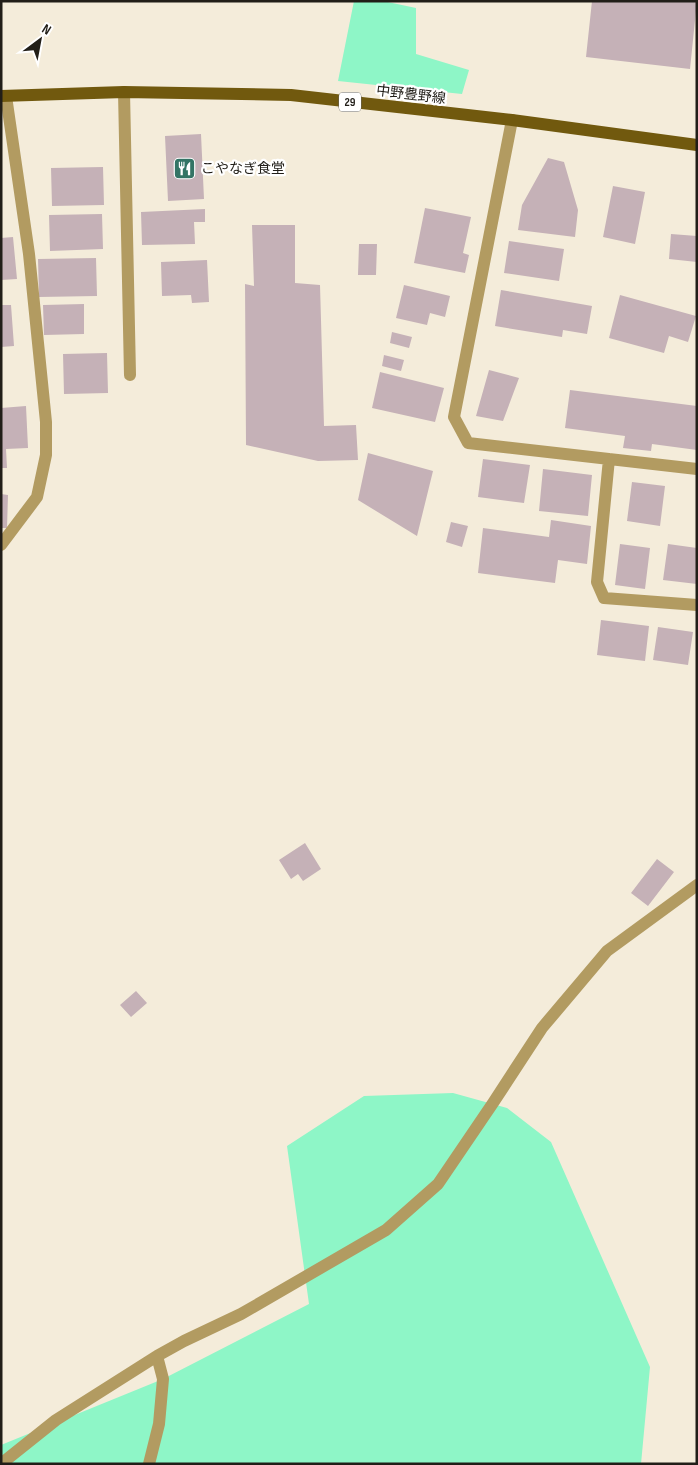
<svg xmlns="http://www.w3.org/2000/svg" width="698" height="1465" font-family="'Sofia Sans Condensed','Noto Sans JP',sans-serif">
<rect width="100%" height="100%" fill="#f4ecda"/>
<path fill="#8ef6c7" d="M354,1H383L416,8V54L469,70L462,94L338,81Z
M453,1093L507,1108L551,1142L650,1367L641,1464H1V1445L163,1379L309,1304L287,1146L364,1096Z"/>
<path fill="#c5b1b7" d="M592,1H697L690,69L586,57Z
M201,134L204,199L168,201L165,136Z
M548,158L564,162L578,210L575,237L518,230L522,205Z
M103,167L104,205L52,206L51,168Z
M613,186L645,192L635,244L603,237Z
M425,208L471,217L463,253L469,255L465,273L414,263Z
M205,209V222H194L195,244L142,245L141,212Z
M102,214L103,249L50,251L49,215Z
M252,225H295V283L320,285L324,426L356,425L358,460L318,461L246,445L245,284L254,286Z
M671,234L697,236V262L669,259Z
M13,237L17,279L1,280V238Z
M509,241L564,249L559,281L504,273Z
M359,244H377L376,275H358Z
M96,258L97,296L39,297L38,259Z
M207,260L209,302L192,303L191,295L162,296L161,262Z
M404,285L450,296L445,317L430,313L427,325L396,318Z
M501,290L592,306L587,334L563,330L562,337L495,326Z
M620,295L696,316L688,342L669,336L664,353L609,338Z
M84,304V334L44,335L43,305Z
M1,305H11L14,346L1,347Z
M392,332L412,337L409,348L390,343Z
M107,353L108,393L64,394L63,354Z
M384,355L404,360L401,371L382,366Z
M489,370L519,378L503,421L476,416Z
M380,372L444,388L435,422L372,408Z
M570,390L697,406V450L652,444L651,451L623,448L625,436L565,428Z
M26,406L28,448L6,449L7,468H1V408Z
M368,453L433,471L417,536L358,500Z
M483,459L530,465L524,503L478,497Z
M543,469L592,475L588,516L539,511Z
M632,482L665,486L660,526L627,521Z
M1,494L8,495L7,528H1Z
M551,520L591,526L587,564L558,560L555,583L478,573L483,528L549,537Z
M451,522L468,526L462,547L446,542Z
M620,544L650,548L645,589L615,585Z
M668,544L697,548V584L663,580Z
M601,620L649,626L645,661L597,655Z
M658,627L693,632L688,665L653,660Z
M305,843L321,869L303,881L298,874L291,879L279,860Z
M657,859L674,872L648,906L631,893Z
M136,991L147,1003L131,1017L120,1005Z"/>
<g fill="none" stroke-linecap="round" stroke-linejoin="round">
<path stroke="#b29b61" stroke-width="12" d="M124,92L130,375
M512,120L454,417L468,443L697,469
M609,459L597,582L604,598L697,605
M1,545L37,497L46,455V422L29,254L6,96
M1,1464L56,1420L157,1356L184,1341L241,1314L386,1230L438,1184L493,1103L542,1028L607,951L697,885
M149,1464L159,1424L163,1379L157,1356"/>
<path stroke="#71590e" stroke-width="12" d="M1,96L124,92L291,95L512,120L697,145"/>
</g>
<defs>
<symbol id="restaurant-square" viewBox="-11 -11 22 22"><rect x="-9" y="-9" width="18" height="18" rx="4" fill="#337465" stroke="#fff"/><path d="M-5-6h1v4h1v-4h1v4h1v-4h1v5L-1.5 .5V6h-2V.5L-5-1ZM5-6V6H3V1.5H1.5Q1.5-4 5-6Z" fill="#fff"/></symbol>
</defs>
<g fill-rule="evenodd">
<use href="#restaurant-square" x="172" y="156" width="25" height="25"/>
</g>
<g text-anchor="middle" stroke-width="4.5" stroke-linejoin="round" paint-order="stroke">
<rect fill="#fff" stroke="#64625d" stroke-width="1" x="339" y="92.5" width="22" height="19" rx="4"/>
<g font-size="12" font-weight="bold" fill="#211e18">
<text x="350" y="106">29</text>
</g>
<g font-size="14" fill="#211e18" stroke="#fff">
<text transform="translate(411 94) rotate(7)" y="5">中野豊野線</text>
</g>
<g font-size="14" fill="#211e18" stroke="#fff" text-anchor="start">
<text x="201" y="173">こやなぎ食堂</text>
</g>
</g>
<rect width="698" height="1465" fill="none" stroke="#211e18" stroke-width="5"/>
<g transform="translate(40 40) rotate(32)" stroke="#ffffff" stroke-width="4" paint-order="stroke">
<path d="M0-4L9 19L0 12L-9 19Z" fill="#211e18"/>
<text y="-8" font-size="14" font-weight="bold" text-anchor="middle" fill="#211e18">N</text>
</g>
</svg>
